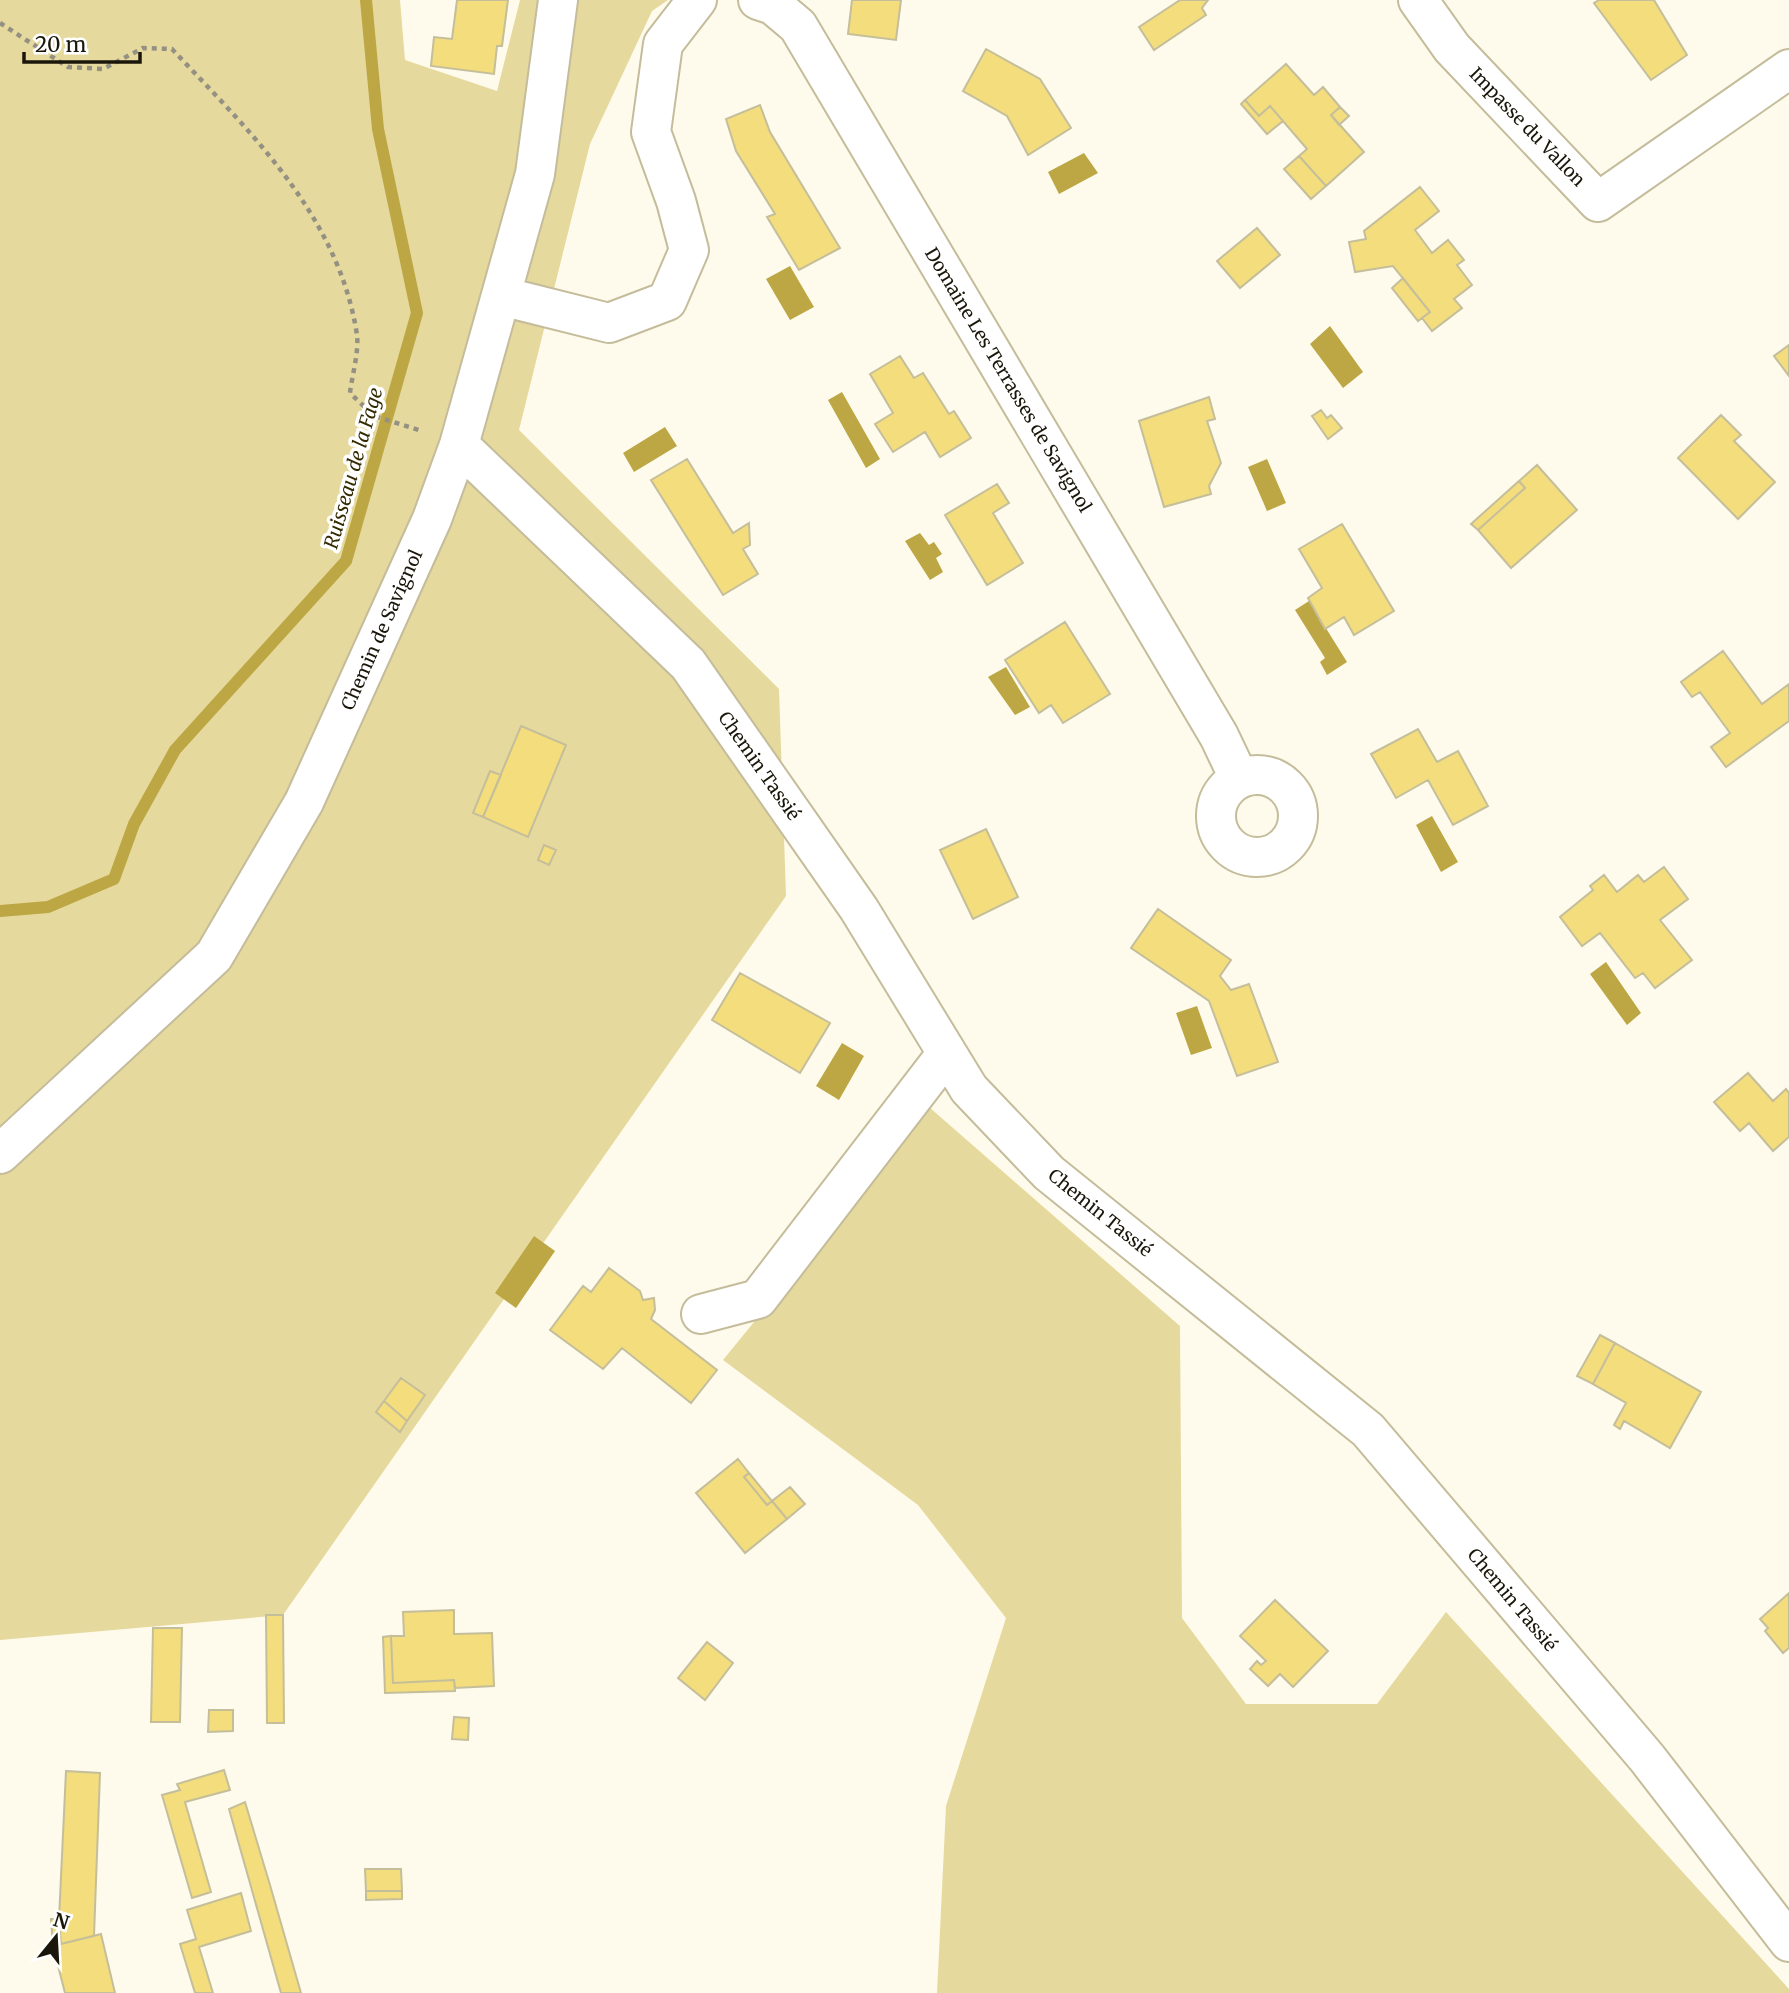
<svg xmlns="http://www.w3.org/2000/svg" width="1789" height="1993" font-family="Merriweather,serif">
<rect width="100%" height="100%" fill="#fefbec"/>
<path fill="#e6d99d" d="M0,0H400L405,60L497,91L520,0H668L652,11L590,144L519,430L779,689L786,896L283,1615L0,1640Z
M929,1107L1180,1326L1182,1618L1246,1704H1377L1446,1612L1789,1989V1993H937L946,1806L1006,1618L918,1505L723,1360Z"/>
<path fill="#bca744" d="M1084,153L1098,173L1059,194L1048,172Z
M790,266L814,307L790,320L766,279Z
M1330,326L1363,372L1343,388L1310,344Z
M842,392L880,459L866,468L828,400Z
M665,427L677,446L634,472L623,453Z
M1267,459L1286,503L1267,511L1248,467Z
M920,533L929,545L934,542L942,554L936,558L943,572L930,580L905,541Z
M1309,601L1347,662L1327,675L1320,662L1325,658L1295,610Z
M1006,667L1030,707L1015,715L988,677Z
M1432,816L1458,862L1441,872L1416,825Z
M1606,962L1641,1013L1627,1025L1590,974Z
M1197,1006L1212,1048L1191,1055L1176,1013Z
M842,1043L864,1056L839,1100L816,1086Z
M534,1236L555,1251L516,1308L495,1293Z"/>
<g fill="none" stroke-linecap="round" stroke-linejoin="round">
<path stroke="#bca744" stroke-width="12" d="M0,911L48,907L114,879L134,824L175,750L346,561L417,313L378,129L366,0"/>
</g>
<path fill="#f3dd7c" stroke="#c5be9b" stroke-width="2" d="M457,0H508L502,46H497L494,74L431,66L434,37L452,39Z
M852,0H901L896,40L848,34Z
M1180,0H1208L1202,8L1206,15L1154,50L1139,27Z
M1599,0H1654L1687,55L1651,80L1594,3Z
M986,49L1040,79L1071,128L1028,155L1007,116L963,91Z
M1286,64L1314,95L1323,87L1340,107L1331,115L1364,152L1326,186L1299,156L1307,149L1270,106L1259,116L1245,100Z
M1245,100L1259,116L1270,106L1283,121L1267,134L1241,104Z
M760,105L770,132L840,248L799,270L767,217L775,214L736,151L726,119Z
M1340,107L1349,116L1339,125L1331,115Z
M1299,156L1326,186L1311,199L1284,169Z
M1420,187L1439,211L1415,230L1432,253L1448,240L1464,260L1457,265L1472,285L1454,299L1462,308L1432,331L1422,318L1430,312L1393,266L1355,272L1349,242L1366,239L1364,231Z
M1257,228L1280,255L1240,288L1217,261Z
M1403,278L1430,312L1418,321L1392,288Z
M1789,345V376L1774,356Z
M900,356L914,378L923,373L949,414L954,411L971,438L940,457L925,432L893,452L875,424L893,413L870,374Z
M1209,397L1215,419L1207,421L1221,463L1209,486L1211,494L1164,507L1139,421Z
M1321,410L1327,418L1331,415L1342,428L1328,439L1312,416Z
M1721,415L1741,435L1734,441L1775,482L1738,519L1678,458Z
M687,459L733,533L749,523L750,545L743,549L758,574L723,595L651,480Z
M1537,465L1577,510L1511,568L1478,530L1525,488L1519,481Z
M1519,481L1525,488L1478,530L1471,524Z
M997,484L1009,503L993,513L1023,563L987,585L945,515Z
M1342,524L1394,611L1354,635L1344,617L1325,629L1308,598L1322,588L1299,549Z
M1065,622L1110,694L1063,723L1051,705L1039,713L1005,660Z
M1723,651L1762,704L1789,684V721L1726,767L1711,747L1730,733L1700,692L1692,697L1681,682Z
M521,726L566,745L528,837L483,817Z
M1418,729L1437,762L1458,751L1488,806L1453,825L1428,780L1396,798L1371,754Z
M490,771L501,775L483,817L473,813Z
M986,829L1018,897L973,919L940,850Z
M544,845L556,850L549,865L538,860Z
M1664,867L1688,899L1660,920L1692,960L1655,988L1643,973L1635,978L1600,933L1582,946L1560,917L1593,890L1590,886L1604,875L1617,892L1638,875L1644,882Z
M1158,909L1231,960L1220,976L1231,990L1249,984L1278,1062L1237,1076L1209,1001L1131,948Z
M740,973L830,1023L800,1073L712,1020Z
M1748,1073L1773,1101L1786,1089L1789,1093V1137L1773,1151L1749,1123L1740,1131L1714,1102Z
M609,1268L640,1291L643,1300L654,1298L655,1310L651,1319L717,1370L691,1403L622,1348L603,1369L550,1330L583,1286L591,1292Z
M1600,1335L1615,1343L1593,1384L1577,1376Z
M1615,1343L1701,1392L1670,1448L1624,1421L1620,1429L1614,1425L1626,1403L1593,1384Z
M401,1378L425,1395L407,1421L384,1401Z
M384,1401L407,1421L400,1432L376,1412Z
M738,1459L749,1473L744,1477L767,1505L772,1501L787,1519L745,1553L696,1493Z
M749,1473L772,1501L767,1505L744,1477Z
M790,1487L805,1504L787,1519L772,1501Z
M1789,1593V1648L1783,1653L1765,1631L1768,1628L1760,1619Z
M1275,1600L1328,1651L1293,1687L1280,1674L1268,1686L1250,1669L1257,1661L1261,1665L1266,1661L1240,1636Z
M454,1610V1634L492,1633L494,1686L455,1688L454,1680L393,1683L391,1636H404L403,1612Z
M266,1615H283L284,1723H267Z
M153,1628H182L180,1722H151Z
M391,1636L393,1683L454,1680L455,1691L385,1693L383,1637Z
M707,1642L733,1663L705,1700L678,1678Z
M209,1710H233V1731L208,1732Z
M454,1717L469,1718L468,1740L452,1739Z
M224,1770L230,1790L185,1802L211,1892L192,1898L162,1795L180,1790L177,1784Z
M66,1771L100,1773L94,1936L61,1944L59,1919Z
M245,1802L270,1885L301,1993H281L229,1809Z
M365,1869H401L402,1891H366Z
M366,1891H402V1899L366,1900Z
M241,1893L251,1931L199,1947L213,1993H195L180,1944L196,1939L187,1910Z
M51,1919H59L61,1944L53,1946Z
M101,1934L115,1993H65L53,1946Z"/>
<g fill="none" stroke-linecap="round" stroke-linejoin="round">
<defs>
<path id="minor" d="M758,0L773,5L798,26L1219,736L1239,778
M1418,0L1452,48L1598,202L1789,69
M501,296L609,323L667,301L689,250L676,201L651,132L663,44L697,0
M459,445L688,664L859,909L969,1089L1049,1173L1368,1430L1647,1758L1789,1942
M1216 816a41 41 0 1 1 82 0a41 41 0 1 1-82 0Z
M0,1154L214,956L304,802L432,519L459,445L535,174L558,0
M701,1314L758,1299L947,1053"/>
</defs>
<use href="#minor" stroke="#c4bc9a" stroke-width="42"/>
<path stroke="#949183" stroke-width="4.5" stroke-dasharray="5 5" stroke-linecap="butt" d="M0,23L68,67L103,69L143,48L172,49C250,132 339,216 357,335C359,353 352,375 350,393L374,416L422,431"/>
<use href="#minor" stroke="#fff" stroke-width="38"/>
</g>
<g text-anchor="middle" stroke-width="7" stroke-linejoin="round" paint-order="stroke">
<g font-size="18" fill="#1a170a" stroke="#fff">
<text transform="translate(1527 127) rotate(46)" y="6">Impasse du Vallon</text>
<text transform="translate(1008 380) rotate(59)" y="6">Domaine Les Terrasses de Savignol</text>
<text transform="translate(382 630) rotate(-66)" y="6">Chemin de Savignol</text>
<text transform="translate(759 766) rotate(55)" y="6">Chemin Tassié</text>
<text transform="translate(1100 1213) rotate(39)" y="6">Chemin Tassié</text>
<text transform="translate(1512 1600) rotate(50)" y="6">Chemin Tassié</text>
</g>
<g font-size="19" font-style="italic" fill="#332a00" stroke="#fff">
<text transform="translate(353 468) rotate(-74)" y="7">Ruisseau de la Fage</text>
</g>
</g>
<g transform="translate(56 1937) rotate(18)" stroke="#ffffff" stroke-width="5" paint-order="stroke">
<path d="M0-5L12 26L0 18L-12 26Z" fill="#1a170a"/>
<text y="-10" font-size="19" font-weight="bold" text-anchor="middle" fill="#1a170a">N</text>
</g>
<path d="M24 52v10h116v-10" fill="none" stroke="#1a170a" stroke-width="3.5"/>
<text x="35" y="52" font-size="21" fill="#1a170a" stroke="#ffffff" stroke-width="5" paint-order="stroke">20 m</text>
</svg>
